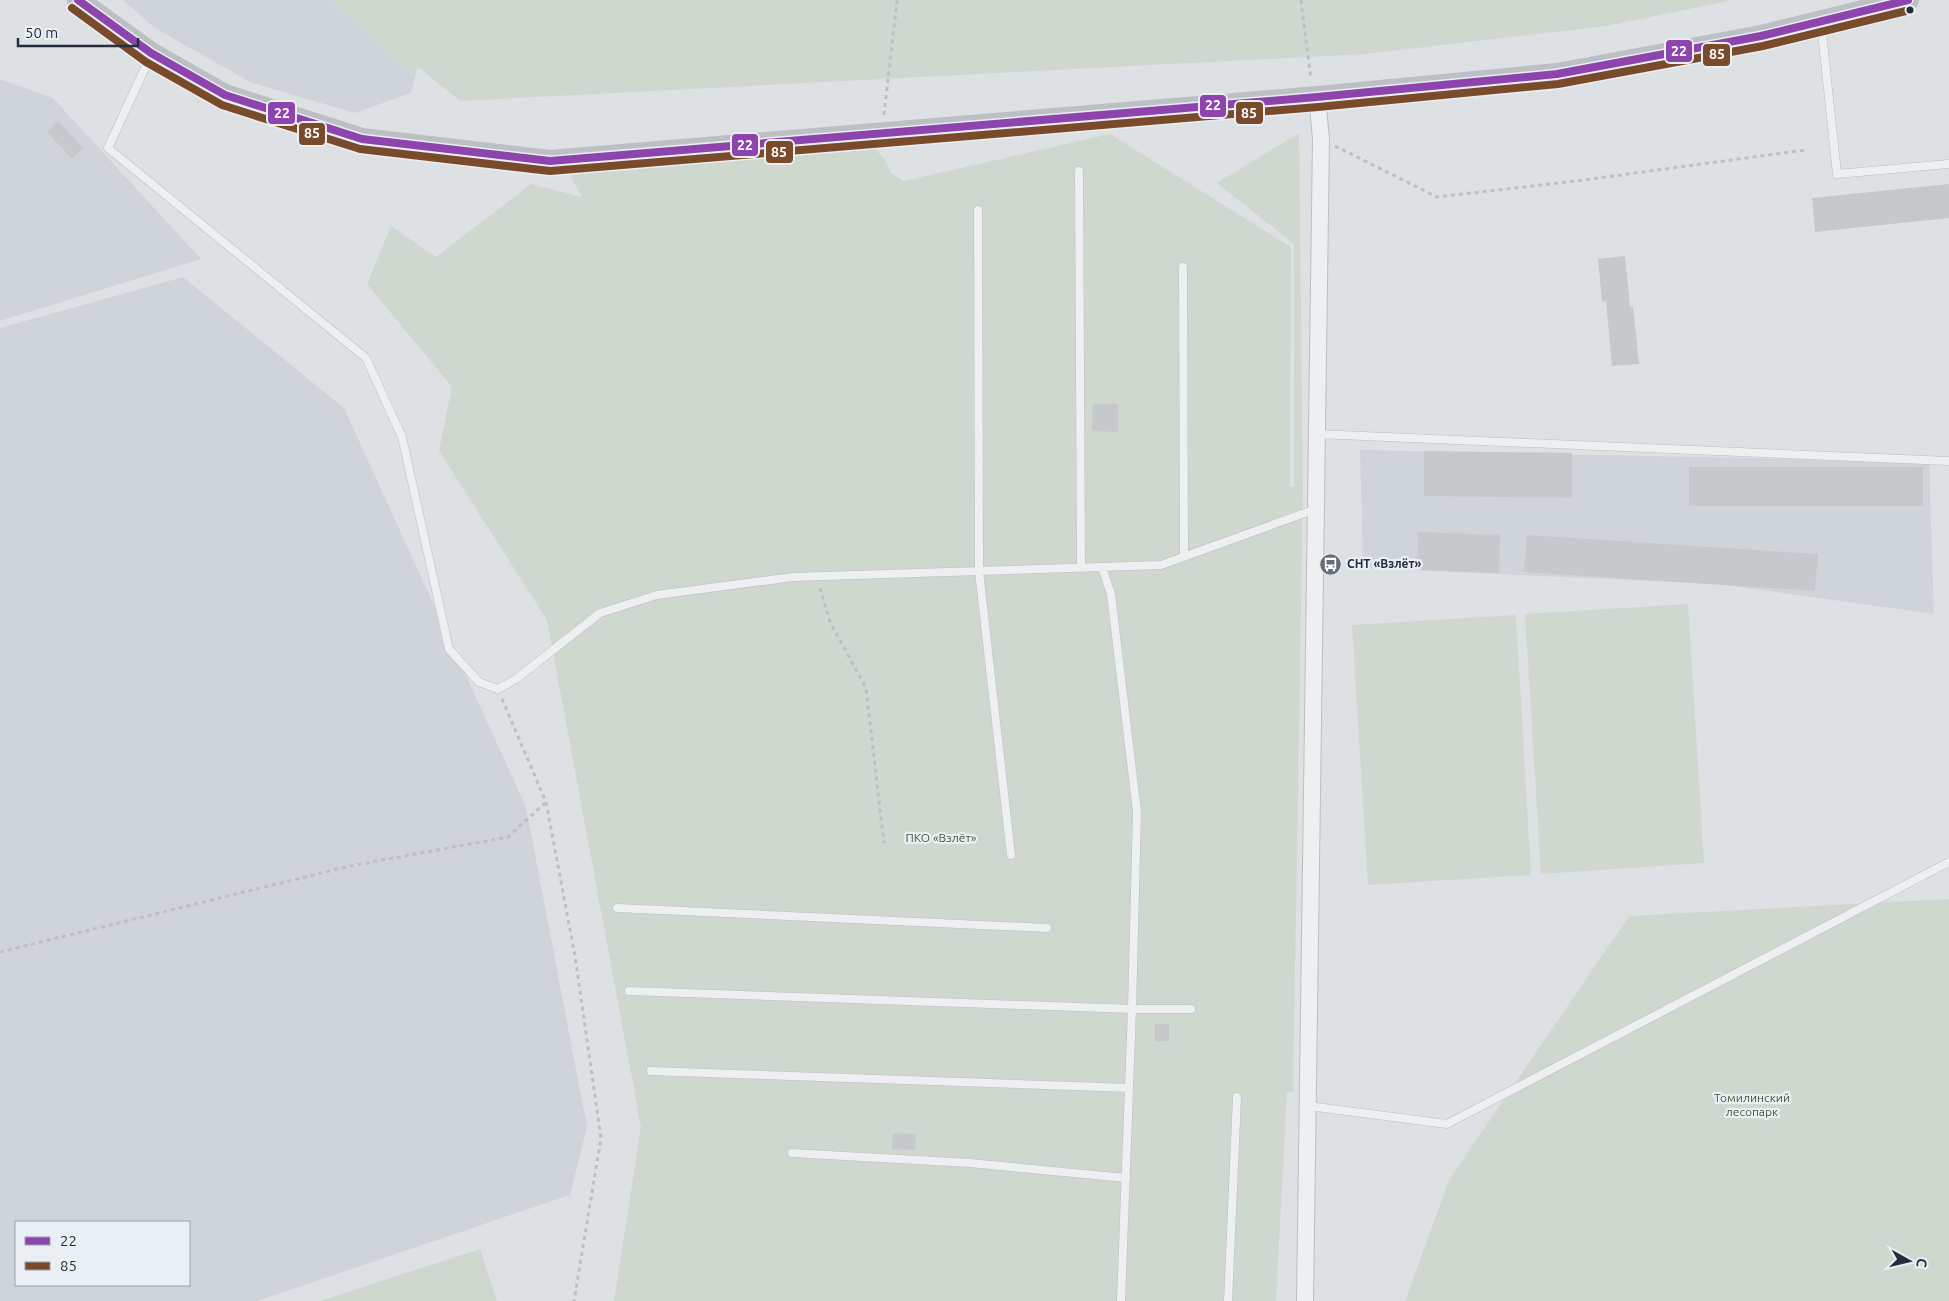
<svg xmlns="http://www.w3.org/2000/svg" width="1949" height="1301" font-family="Ubuntu,sans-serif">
<rect width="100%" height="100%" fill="#dee1e4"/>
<path fill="#cfd4db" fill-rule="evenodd" d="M123,0H329L415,76L411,93L355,113L252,83L155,28Z
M0,79L53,98L201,259L0,321Z
M183,277L344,408L526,807L587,1127L570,1195L257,1301H0V328ZM16,1222H189V1285H16Z
M1360,450L1929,462L1934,614L1718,584L1363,568Z"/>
<path fill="#ced8ce" d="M329,0H1733L1606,26L1365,54L460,101L418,67L415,76Z
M1299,133L1303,487L1293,1092H1287L1276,1301H614L641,1127L547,620L439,451L452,387L367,284L391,226L436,257L531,184L582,197L567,170L872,145L885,160L891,173L904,181L1110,134L1291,247L1290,487H1294V244L1217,183Z
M1688,604L1704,863L1541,874L1525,614Z
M1516,615L1531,875L1368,885L1352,625Z
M1949,899V1301H1405L1449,1180L1629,916Z
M480,1249L497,1301H320Z"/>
<path fill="#c6c9cc" d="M58,121L83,148L72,159L47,132Z
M1949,184V218L1815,232L1812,198Z
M1625,256L1630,307H1633L1639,364L1612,366L1606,301L1602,302L1598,259Z
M1093,404H1118V432L1092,431Z
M1424,451L1572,453V498L1424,496Z
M1689,467H1923V506H1689Z
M1418,532L1500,535L1499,573L1417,570Z
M1527,535L1818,554L1815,591L1524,572Z
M1155,1024H1169V1041H1155Z
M893,1133L916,1134L915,1150L892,1149Z"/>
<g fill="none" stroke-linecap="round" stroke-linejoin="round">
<defs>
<path id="service" d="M1821,23L1837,174L1948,164
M151,55L108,148L366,358L402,437L449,649L479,682L498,689L516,679L600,613L657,595L793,577L1161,565L1316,509
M1079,171L1081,568
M978,210L979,571L1011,855
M1183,267L1184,557
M1317,434L1949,461
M1102,567L1111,594L1137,812L1132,1009L1121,1301
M617,908L1047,928
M629,991L1132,1009H1191
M651,1071L1129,1088
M1308,1106L1447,1124L1949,862
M792,1153L970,1163L1126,1178
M1228,1301L1237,1097"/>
<path id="minor" d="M1305,1301L1321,139L1317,97"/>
</defs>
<use href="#service" stroke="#bcbfc2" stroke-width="9"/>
<use href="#minor" stroke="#bcbfc2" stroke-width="18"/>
<path stroke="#bdbfc4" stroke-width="3" stroke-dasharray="4 4" stroke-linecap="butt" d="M1301,0L1311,79
M884,115L897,0
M1335,146L1437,197L1584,180L1805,150
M820,588L830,622L866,688L884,843
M502,699L546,802L575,956L601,1138L574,1301
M0,952L350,866L508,837L546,802"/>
<use href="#service" stroke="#edeff1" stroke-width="8"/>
<use href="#minor" stroke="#edeff1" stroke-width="16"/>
<path stroke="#bcbfc4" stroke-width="22" d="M78,0L151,53L225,95L362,139L550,161L1317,97L1557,74L1761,36L1908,0"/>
<defs>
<path id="bus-1" d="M78,0L151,53L225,95L362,139L550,161L1317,97L1557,74L1761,36L1908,0"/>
<path id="bus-2" d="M72,8L146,62L222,105L360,149L550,171L1318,107L1558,84L1763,46L1910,10"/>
</defs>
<use href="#bus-1" stroke="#eaeff4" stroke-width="11"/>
<use href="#bus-2" stroke="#eaeff4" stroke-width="11"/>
<use href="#bus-1" stroke="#8e44ad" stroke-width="8"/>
<use href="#bus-2" stroke="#7a4b2a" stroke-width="8"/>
</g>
<defs>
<symbol id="bus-disc" viewBox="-11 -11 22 22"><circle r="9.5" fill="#656d77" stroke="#eaeff4"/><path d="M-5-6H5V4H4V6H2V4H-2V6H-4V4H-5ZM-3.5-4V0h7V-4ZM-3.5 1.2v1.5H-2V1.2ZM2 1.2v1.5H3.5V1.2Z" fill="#fff"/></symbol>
</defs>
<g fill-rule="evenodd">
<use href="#bus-disc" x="1318" y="552" width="25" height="25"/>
</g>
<circle fill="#242e3d" stroke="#eaeff4" stroke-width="2" cx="1910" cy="10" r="4.5"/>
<g text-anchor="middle" stroke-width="4.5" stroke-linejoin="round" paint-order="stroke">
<g font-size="12" font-weight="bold" fill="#242e3d" stroke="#eaeff4" text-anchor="start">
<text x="1347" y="568">СНТ «Взлёт»</text>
</g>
<g font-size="12" fill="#395a31" stroke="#eaeff4">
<text x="941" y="842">ПКО «Взлёт»</text>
<text x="1752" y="1102">Томилинский<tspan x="1752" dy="14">лесопарк</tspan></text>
</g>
</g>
<g stroke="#eaeff4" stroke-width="2">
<rect x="1665" y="39" width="28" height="24" rx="5" fill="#8e44ad"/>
<rect x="1702" y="43" width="29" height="24" rx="5" fill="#7a4b2a"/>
<rect x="1199" y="94" width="28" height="24" rx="5" fill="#8e44ad"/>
<rect x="1235" y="101" width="29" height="24" rx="5" fill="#7a4b2a"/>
<rect x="267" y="101" width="29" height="24" rx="5" fill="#8e44ad"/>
<rect x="298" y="122" width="28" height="24" rx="5" fill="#7a4b2a"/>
<rect x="731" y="133" width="28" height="24" rx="5" fill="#8e44ad"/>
<rect x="765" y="140" width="29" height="24" rx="5" fill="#7a4b2a"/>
</g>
<g font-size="14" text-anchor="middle" font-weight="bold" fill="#fff">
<text x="1679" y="56">22</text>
<text x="1717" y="59">85</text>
<text x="1213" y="110">22</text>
<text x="1249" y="118">85</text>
<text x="282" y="118">22</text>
<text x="312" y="138">85</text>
<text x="745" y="150">22</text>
<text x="779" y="157">85</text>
</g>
<rect x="15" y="1221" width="175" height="65" fill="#eaeff4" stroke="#9ba2ab"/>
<rect x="25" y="1237" width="25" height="8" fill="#8e44ad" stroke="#9ba2ab"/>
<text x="60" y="1246" font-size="15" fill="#242e3d">22</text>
<rect x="25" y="1262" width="25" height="8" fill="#7a4b2a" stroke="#9ba2ab"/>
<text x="60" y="1271" font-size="15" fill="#242e3d">85</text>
<g transform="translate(1909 1261) rotate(98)" stroke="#eaeff4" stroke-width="4" paint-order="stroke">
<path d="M0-4L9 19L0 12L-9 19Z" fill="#242e3d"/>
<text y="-8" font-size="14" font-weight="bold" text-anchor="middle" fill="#242e3d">С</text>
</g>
<path d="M18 38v8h120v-8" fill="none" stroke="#242e3d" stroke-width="2.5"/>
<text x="25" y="38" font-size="15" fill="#242e3d" stroke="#eaeff4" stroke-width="4" paint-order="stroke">50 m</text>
</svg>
